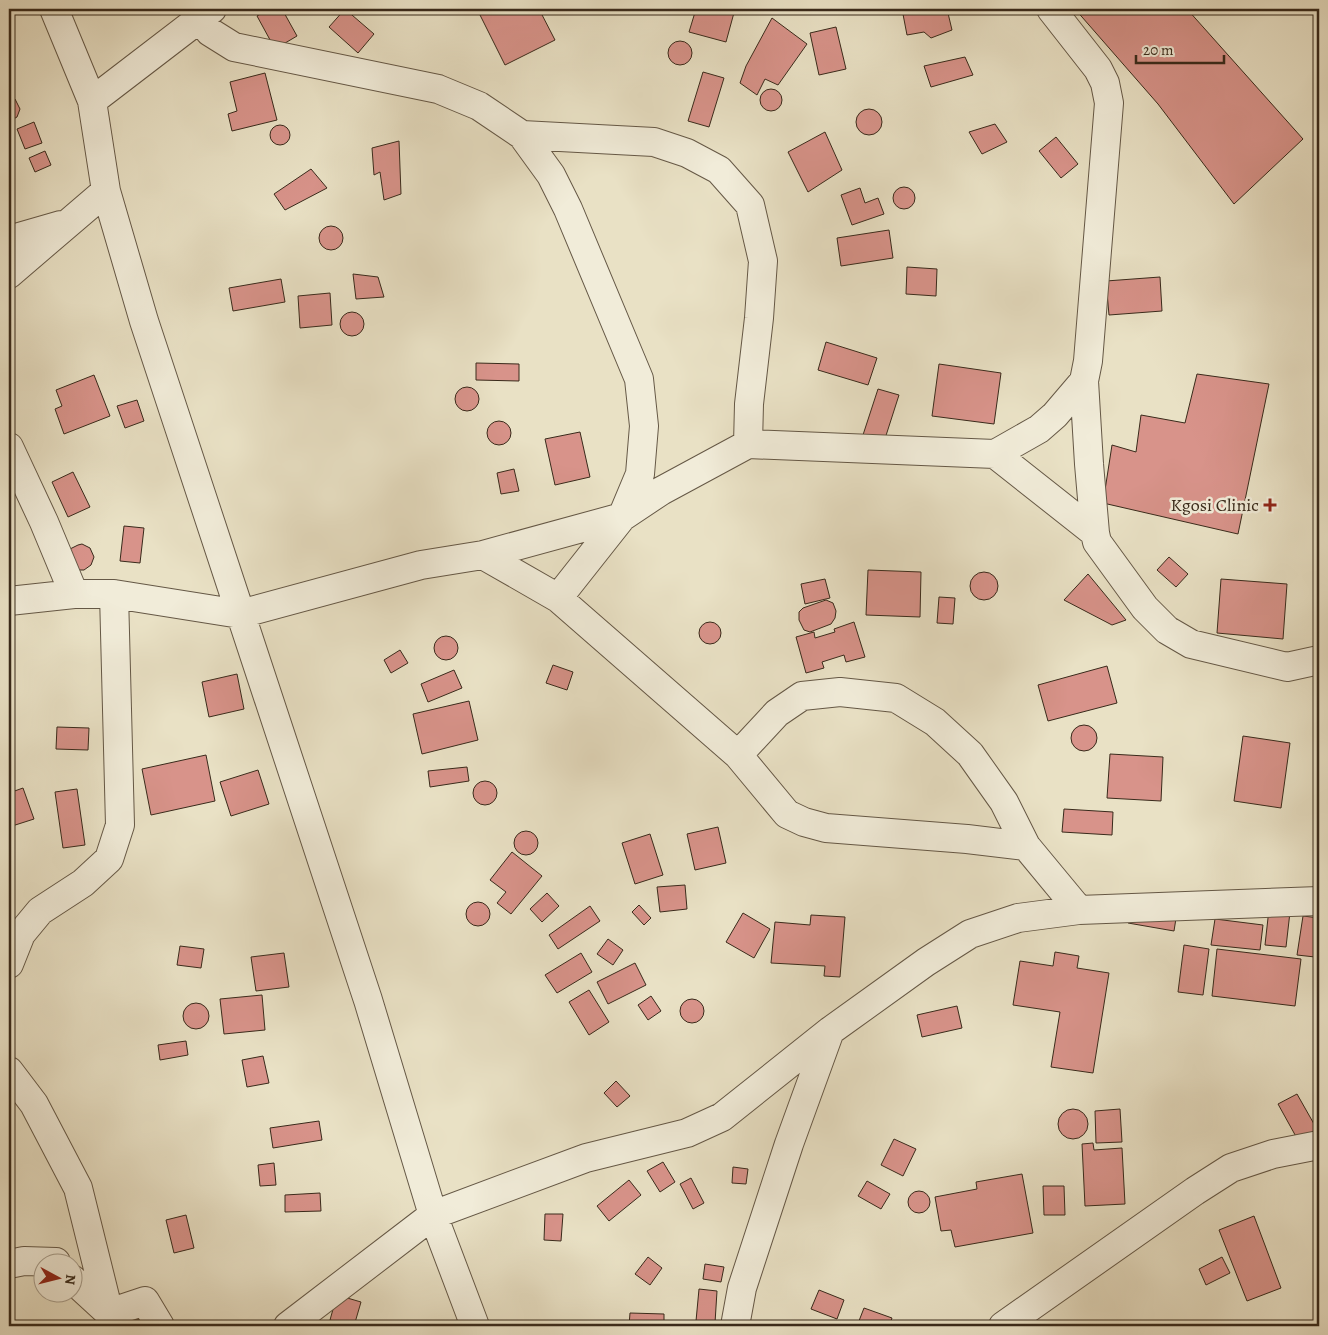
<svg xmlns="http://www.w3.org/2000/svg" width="1328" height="1335" font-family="Alegreya,serif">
<rect width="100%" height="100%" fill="#e9e1c5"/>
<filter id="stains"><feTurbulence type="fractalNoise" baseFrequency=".004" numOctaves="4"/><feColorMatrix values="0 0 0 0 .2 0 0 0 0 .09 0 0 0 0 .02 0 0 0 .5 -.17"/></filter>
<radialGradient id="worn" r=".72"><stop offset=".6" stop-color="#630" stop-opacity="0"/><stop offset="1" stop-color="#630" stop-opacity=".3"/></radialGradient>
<path fill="#d8938a" stroke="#392a1b" d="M269,9H282L297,36L275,49L257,16Z
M345,9L374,34L358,53L329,27Z
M477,9H539L555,40L505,65Z
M696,9H735L726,42L689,32Z
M902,9H947L952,30L931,38L924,32L907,35Z
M1075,9H1187L1303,139L1234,204L1158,104Z
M772,18L807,44L778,85L765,79L757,95L740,83L746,66Z
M836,27L846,69L819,75L810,33Z
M668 53a12 12 0 1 1 24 0a12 12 0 1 1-24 0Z
M965,57L973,75L931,87L924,66Z
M703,72L724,78L709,127L688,121Z
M265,73L277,120L232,131L228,114L237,111L230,82Z
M760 100a11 11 0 1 1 22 0a11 11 0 1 1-22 0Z
M9,97L15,99L20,109L17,117L10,121H9Z
M856 122a13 13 0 1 1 26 0a13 13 0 1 1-26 0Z
M34,122L42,143L25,149L17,129Z
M995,124L1007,142L982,154L969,132Z
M270 135a10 10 0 1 1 20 0a10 10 0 1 1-20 0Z
M825,132L842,170L808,192L788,152Z
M1056,137L1078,164L1061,178L1039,151Z
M399,141L401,194L384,200L380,172L374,175L372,148Z
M45,151L51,165L35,172L29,158Z
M311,169L327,188L285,210L274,194Z
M893 198a11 11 0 1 1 22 0a11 11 0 1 1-22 0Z
M860,188L865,203L878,198L884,214L852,225L841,195Z
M319 238a12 12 0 1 1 24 0a12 12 0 1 1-24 0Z
M889,230L893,258L841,266L837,238Z
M907,267L937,269L936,296L906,294Z
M353,274L378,277L384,297L356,299Z
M1160,277L1162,311L1109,315L1106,281Z
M281,279L285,302L233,311L229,288Z
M330,293L332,325L300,328L298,296Z
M340 324a12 12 0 1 1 24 0a12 12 0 1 1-24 0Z
M826,342L877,358L868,385L818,370Z
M476,363L519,364V381L476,380Z
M939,364L1001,373L994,424L932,416Z
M1197,374L1269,384L1238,534L1103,503L1112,445L1136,452L1141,415L1185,423Z
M94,375L110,416L64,434L55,409L62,406L56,390Z
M455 399a12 12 0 1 1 24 0a12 12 0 1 1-24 0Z
M878,389L899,395L882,448L861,441Z
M137,400L144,421L125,428L117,406Z
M487 433a12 12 0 1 1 24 0a12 12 0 1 1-24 0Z
M580,432L590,477L555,485L545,439Z
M514,469L519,491L501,494L497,473Z
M73,472L90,507L68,517L52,482Z
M124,526L144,528L140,563L120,561Z
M82,544L90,548L94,557L91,565L84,570H76L70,549L78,545Z
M1169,557L1188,574L1176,587L1157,570Z
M868,570L921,572L920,617L866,615Z
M970 586a14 14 0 1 1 28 0a14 14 0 1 1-28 0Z
M1088,574L1126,620L1112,625L1064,600Z
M825,579L830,598L805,604L801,584Z
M1221,579L1287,584L1283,639L1217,633Z
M939,597L955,598L953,624L937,623Z
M826,600L833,603L836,611L835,618L831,624L810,632L804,630L799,620V612L803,608Z
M699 633a11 11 0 1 1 22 0a11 11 0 1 1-22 0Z
M854,622L865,657L846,662L844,655L822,662L824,668L806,673L796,637L814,632L815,638L835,632L834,629Z
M434 648a12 12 0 1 1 24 0a12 12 0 1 1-24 0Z
M400,650L408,663L391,673L384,660Z
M553,665L573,672L567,690L546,683Z
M1107,666L1117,703L1048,721L1038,685Z
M454,670L462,688L428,702L421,684Z
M237,674L244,709L209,717L202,682Z
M9,680L13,681L9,706Z
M469,701L478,740L422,754L413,714Z
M1071 738a13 13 0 1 1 26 0a13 13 0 1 1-26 0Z
M57,727L89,728L88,750L56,749Z
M1243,736L1290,743L1281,808L1234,801Z
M1110,754L1163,757L1161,801L1107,798Z
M206,755L215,801L151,815L142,769Z
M467,767L469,781L430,787L428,771Z
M258,770L269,804L231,816L220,782Z
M473 793a12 12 0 1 1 24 0a12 12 0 1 1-24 0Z
M23,788L34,819L9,827V793Z
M77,789L85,845L63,848L55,792Z
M1064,809L1113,812L1112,835L1062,832Z
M718,827L726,863L695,870L687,834Z
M514 843a12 12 0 1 1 24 0a12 12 0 1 1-24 0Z
M650,834L663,875L635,884L622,843Z
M512,852L542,876L511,914L497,903L506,892L490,880Z
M685,885L687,909L660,912L657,887Z
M547,893L559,906L542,922L530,909Z
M466 914a12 12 0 1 1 24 0a12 12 0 1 1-24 0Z
M1132,903L1177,912L1174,931L1128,923Z
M639,905L651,918L644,925L632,912Z
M590,906L600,921L558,949L549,935Z
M1269,909L1290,912L1286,947L1265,945Z
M743,913L770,929L754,958L726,942Z
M811,915L845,917L840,977L824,976L825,966L771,963L775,922L810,925Z
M1303,916L1319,918L1315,957L1297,955Z
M1215,919L1263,925L1260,950L1211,945Z
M608,939L623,950L613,965L597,954Z
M1184,945L1209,949L1203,995L1178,992Z
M180,946L204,949L201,968L177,965Z
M1217,949L1301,959L1295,1006L1212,996Z
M1055,952L1079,956L1077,968L1109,973L1093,1073L1051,1067L1060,1012L1013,1005L1020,961L1053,966Z
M284,953L289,987L256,991L251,957Z
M581,953L592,972L557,993L545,975Z
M635,963L646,985L608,1004L597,982Z
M589,990L609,1022L589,1035L569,1002Z
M262,995L265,1030L224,1034L220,999Z
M651,996L661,1011L648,1020L638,1005Z
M680 1011a12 12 0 1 1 24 0a12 12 0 1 1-24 0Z
M183 1016a13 13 0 1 1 26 0a13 13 0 1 1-26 0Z
M957,1006L962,1028L922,1037L917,1015Z
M186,1041L188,1055L160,1060L158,1045Z
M263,1056L269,1083L247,1087L242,1060Z
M616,1081L630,1096L617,1107L604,1093Z
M1297,1094L1318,1131L1299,1142L1278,1104Z
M1120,1109L1122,1142L1096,1143L1095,1111Z
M1058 1124a15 15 0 1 1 30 0a15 15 0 1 1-30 0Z
M319,1121L322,1140L273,1148L270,1128Z
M894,1139L916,1149L903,1176L881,1165Z
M1093,1143L1094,1150L1122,1148L1125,1204L1085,1206L1082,1144Z
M663,1162L675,1182L660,1192L647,1171Z
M274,1163L276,1185L260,1186L258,1165Z
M733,1167L748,1169L746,1184L732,1183Z
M1022,1174L1033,1233L955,1247L951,1230L941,1231L935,1197L977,1189L976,1182Z
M691,1178L704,1203L693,1209L680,1184Z
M629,1180L641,1195L609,1221L597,1206Z
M867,1181L890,1194L881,1209L858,1196Z
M1043,1186H1064L1065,1215H1044Z
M908 1202a11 11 0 1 1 22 0a11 11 0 1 1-22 0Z
M320,1193L321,1211L285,1212V1195Z
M545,1214H563L561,1241L544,1240Z
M186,1215L194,1248L174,1253L166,1220Z
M1254,1216L1281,1288L1247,1301L1219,1230Z
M648,1257L662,1268L650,1285L635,1274Z
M1222,1257L1230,1273L1206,1285L1199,1269Z
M705,1264L724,1267L721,1282L703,1279Z
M699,1289L717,1291L715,1323L696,1321Z
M819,1290L844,1300L837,1319L811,1309Z
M337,1295L361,1302L354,1326L330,1320Z
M864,1308L892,1318L889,1326H857Z
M630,1313L664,1314V1326H629Z"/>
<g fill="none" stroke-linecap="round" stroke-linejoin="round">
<defs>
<path id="minor" d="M54,9L92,101L106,191L144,321L368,1000L433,1215L475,1326
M92,101L212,9
M522,135L654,142L687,153L719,170L750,205L763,261L759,318L749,404L748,444
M9,240L61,225
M9,274L106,191
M1084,381L1089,464L1095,533
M9,447L44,522L74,594
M995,454L1095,533L1097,542L1145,608L1167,630L1191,644L1287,667L1319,660
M483,555L558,598L738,755L787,814L804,822L826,828L967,839L1026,846L1079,910
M558,598L622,517L661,491L748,444L995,454L1039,429L1055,415L1084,381L1088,361L1109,103L1105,83L1098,69L1051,9
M9,601L74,594H114L240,614L421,565L483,555L622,517L640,474L644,426L639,379L568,209L551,175L522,135L479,106L438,89L234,47L210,32L200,19
M738,755L777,713L802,696L840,692L896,698L935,722L970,754L1004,802L1026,846
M9,964L21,934L40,911L83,883L109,859L120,825L114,594
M9,1071L34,1104L78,1188L109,1313L145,1301L160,1326
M9,1264L24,1261L56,1262
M72,1279L109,1313
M288,1326L433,1215L586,1158L687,1133L722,1117L830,1031L926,962L970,934L1018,918L1079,910L1319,901
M735,1326L742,1288L789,1144L830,1031
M1003,1326L1195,1191L1231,1168L1273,1154L1319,1145"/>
</defs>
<use href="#minor" stroke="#655846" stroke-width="30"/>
<use href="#minor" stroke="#f1ecd9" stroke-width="28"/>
</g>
<path fill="#8f2418" stroke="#f1ecd9" stroke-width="2" d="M1267.5 497.5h5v5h5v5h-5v5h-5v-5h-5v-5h5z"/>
<g text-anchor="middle" stroke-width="5" stroke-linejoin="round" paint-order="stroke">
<g font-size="18" fill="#392a1b" stroke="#f1ecd9" text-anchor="end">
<text x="1259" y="511">Kgosi Clinic</text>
</g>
</g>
<rect width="1328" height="1335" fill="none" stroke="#e9e1c5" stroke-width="30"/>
<rect x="10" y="10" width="1308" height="1315" fill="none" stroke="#392a1b" stroke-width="2.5"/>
<rect x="15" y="15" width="1298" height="1305" fill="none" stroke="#392a1b"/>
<g transform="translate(58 1278) rotate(97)"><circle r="24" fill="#f1ecd9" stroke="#a79e8d"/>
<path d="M0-4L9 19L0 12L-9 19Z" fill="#8f2418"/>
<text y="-8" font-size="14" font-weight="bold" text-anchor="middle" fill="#392a1b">N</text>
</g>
<path d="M1136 55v8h88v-8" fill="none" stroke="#392a1b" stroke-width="2.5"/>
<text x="1143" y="55" font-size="15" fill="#392a1b" stroke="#f1ecd9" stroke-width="4" paint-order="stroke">20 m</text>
<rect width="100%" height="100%" filter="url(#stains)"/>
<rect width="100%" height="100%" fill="url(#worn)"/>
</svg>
